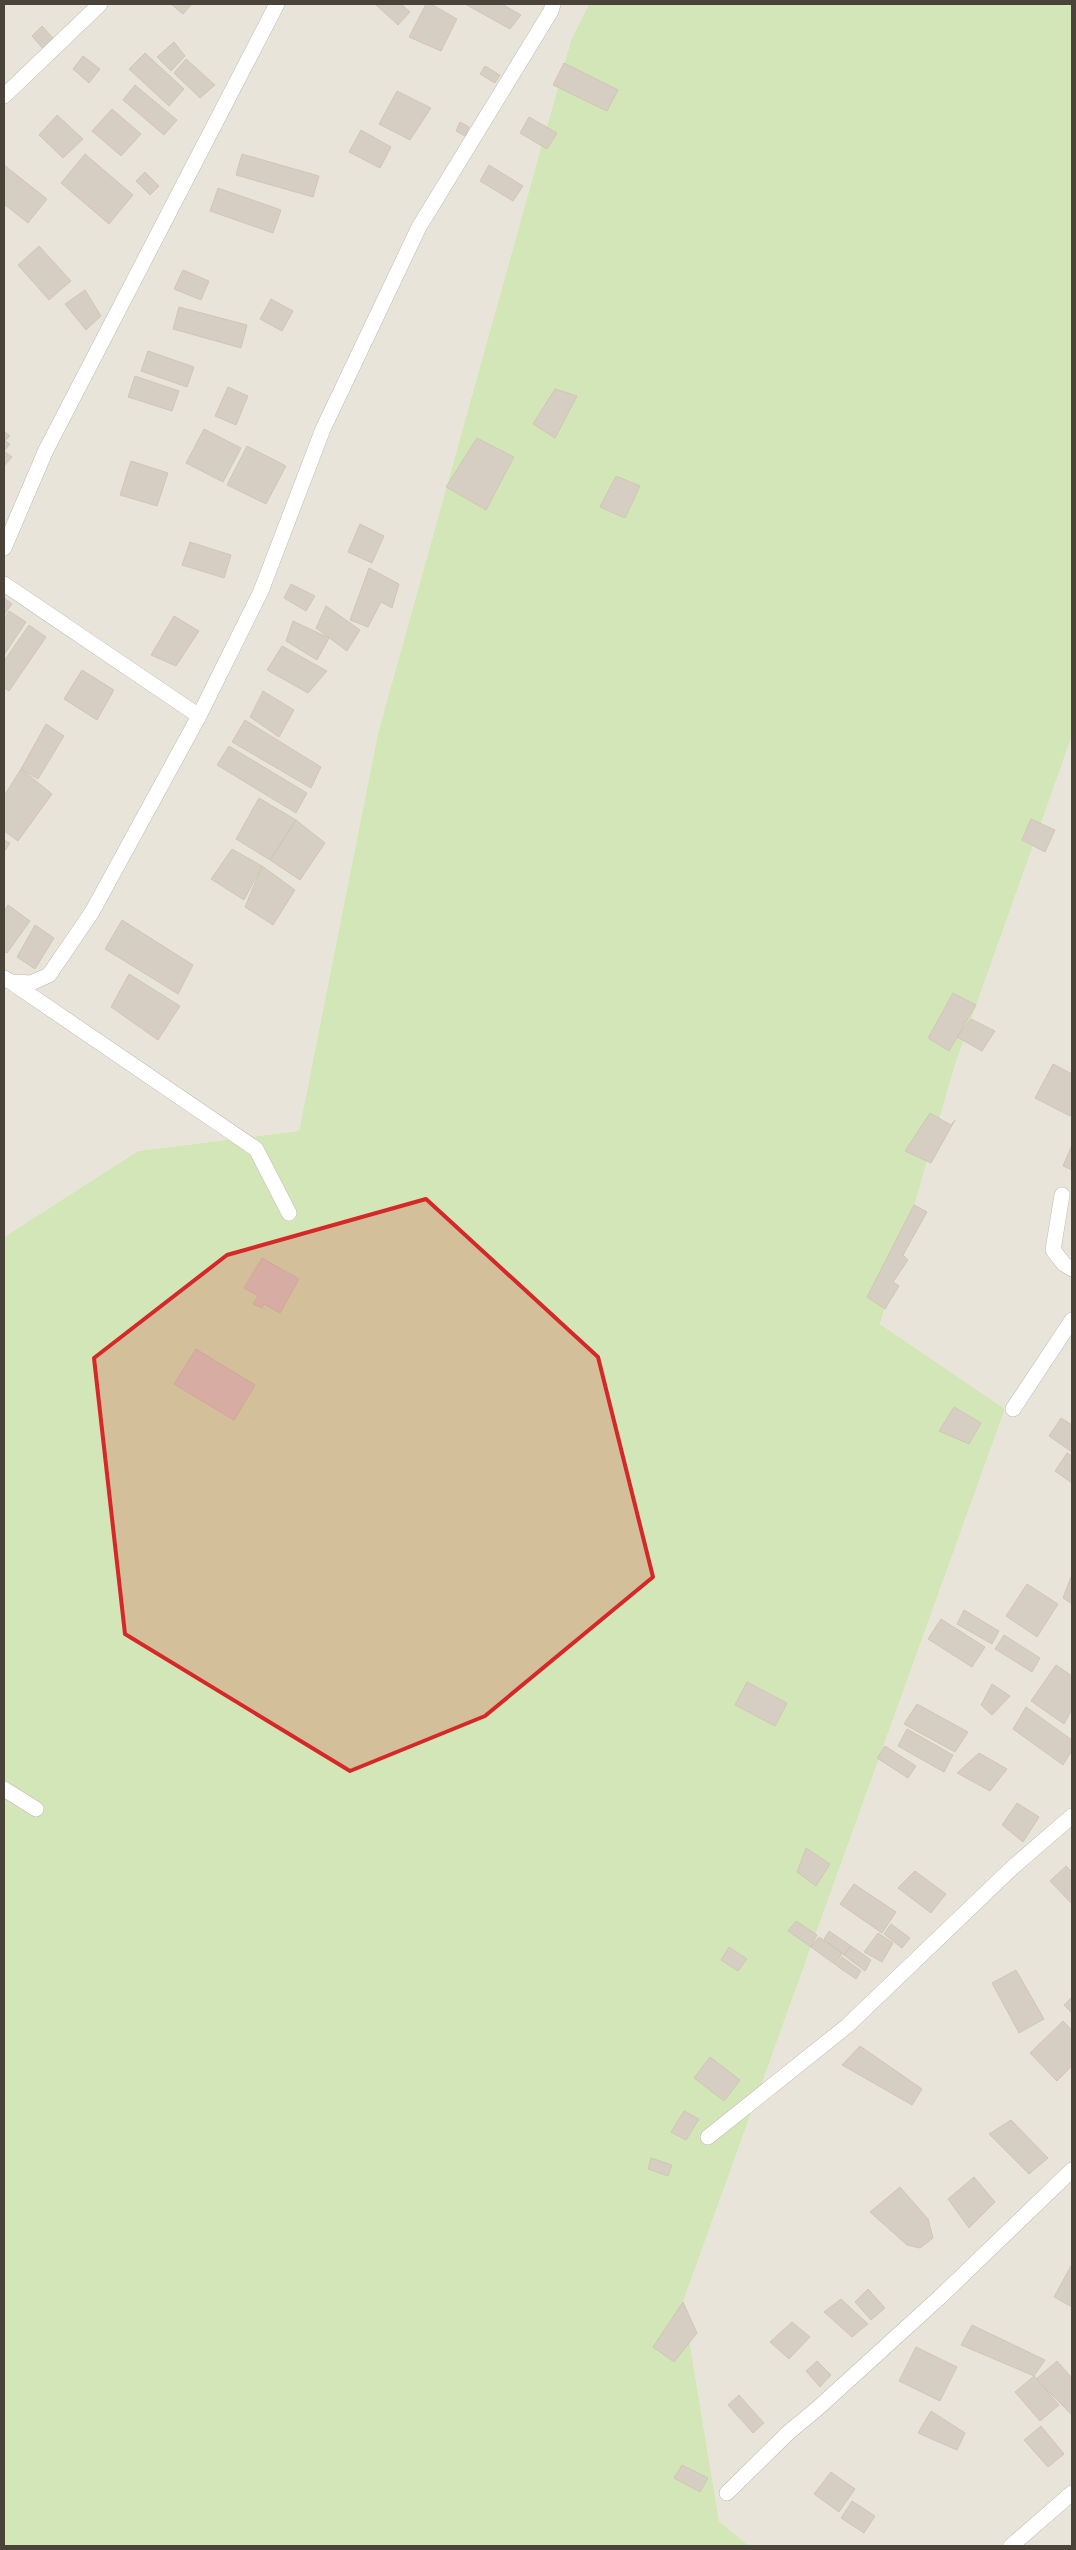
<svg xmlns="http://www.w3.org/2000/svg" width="1076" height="2550" font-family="Poppins,sans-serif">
<rect width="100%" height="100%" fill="#f5f2ec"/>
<path fill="#e9e4da" d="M4,4H589L571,40L378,733L299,1131L138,1151L4,1237Z
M1072,736V2546H749L719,2521L683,2302L1005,1409L880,1324L955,1065Z"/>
<path fill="#d2e6b8" d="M589,4H1072V736L955,1065L880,1324L1005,1409L683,2302L719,2521L749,2546H4V1237L138,1151L299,1131L378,733L571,40Z"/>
<path fill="#d6cec2" stroke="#d1c6b5" d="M171,4H192L183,14Z
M375,4H401L410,12L398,25Z
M426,4H431L457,19L441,51L409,37Z
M465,4H502L521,15L510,29Z
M42,26L55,40L44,50L32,36Z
M174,42L185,56L171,71L157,57Z
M145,53L184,89L169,106L129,69Z
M83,56L100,69L89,83L73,69Z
M186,59L215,85L200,98L174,73Z
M564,63L618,90L607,111L553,85Z
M485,66L500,75L495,83L480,74Z
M135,85L177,120L164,135L123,100Z
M397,91L431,108L410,140L379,124Z
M112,109L141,134L121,156L92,131Z
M57,115L83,139L63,158L39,135Z
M529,117L557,133L547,149L520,133Z
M460,122L469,127L465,136L456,131Z
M361,130L391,147L380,168L349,152Z
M85,154L133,195L109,224L61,183Z
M242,154L319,176L313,197L236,175Z
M4,165L47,199L28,223L4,204Z
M489,165L523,186L513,201L480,181Z
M145,172L159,186L150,195L136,181Z
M218,188L281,210L273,233L210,211Z
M39,246L71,281L49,300L18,265Z
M183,270L209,281L201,300L174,289Z
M85,290L101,316L86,330L65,304Z
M271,299L293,311L282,331L260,319Z
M179,307L247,325L241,348L173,329Z
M148,351L194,367L187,387L141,371Z
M135,376L179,391L172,411L128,397Z
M228,387L248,396L236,425L215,416Z
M555,389L577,396L555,438L533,424Z
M204,429L241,448L223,482L186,463Z
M4,431L10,436L5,441L10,444L4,451L12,457L4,466Z
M477,438L514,457L486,510L446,487Z
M247,446L286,466L266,504L227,485Z
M131,461L168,473L157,506L120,495Z
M616,476L640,486L625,518L600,507Z
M360,524L384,536L372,563L348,552Z
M190,542L231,555L224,578L182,565Z
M369,568L399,584L392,608L381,602L368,627L350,620Z
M291,584L315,596L306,611L284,598Z
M4,598L12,604L4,615Z
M326,606L360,630L347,651L316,628Z
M9,611L26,622L4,655V619Z
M174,616L199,631L176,666L151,655Z
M293,621L329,638L317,660L286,641Z
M29,625L46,637L9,691L4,688V661Z
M282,646L327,671L308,693L267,670Z
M82,670L114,690L97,720L64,699Z
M263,691L294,710L279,737L250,717Z
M245,720L321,767L311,788L232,742Z
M46,724L64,736L38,779L21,769Z
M229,746L307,793L296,813L217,765Z
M21,769L52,794L18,841L4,831V796Z
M259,798L296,820L270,860L236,839Z
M1031,819L1055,830L1045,852L1022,840Z
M296,820L325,843L300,880L270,860Z
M4,840L10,843L4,852Z
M232,849L262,866L244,900L211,879Z
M262,866L295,890L273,925L245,907Z
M8,905L30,921L7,953L4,951V912Z
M122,920L193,965L178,994L105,949Z
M35,925L54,938L35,969L17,957Z
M129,974L180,1006L158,1040L111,1007Z
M953,993L976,1005L949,1051L928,1038Z
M971,1019L995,1031L982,1051L957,1037Z
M1053,1064L1072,1074V1112L1070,1116L1035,1098Z
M930,1113L951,1125L955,1120L931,1163L905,1151Z
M1072,1145V1170L1063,1166Z
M914,1205L927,1212L903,1255L908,1260L893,1282L899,1286L885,1309L867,1297Z
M262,1258L299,1279L280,1313L264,1304L262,1308L253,1304L258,1296L244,1288Z
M196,1349L255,1385L234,1420L174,1384Z
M954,1407L981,1423L969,1444L939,1431Z
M1061,1418L1072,1425V1452L1049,1436Z
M1067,1453L1072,1456V1483L1055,1471Z
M1071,1577H1072V1604L1063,1598Z
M1027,1584L1058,1604L1037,1637L1006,1616Z
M964,1610L999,1631L992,1644L957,1624Z
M941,1619L985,1647L972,1667L928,1639Z
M1004,1635L1040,1658L1032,1672L995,1649Z
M1056,1665L1072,1676V1709L1064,1724L1031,1701Z
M747,1682L787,1703L775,1726L735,1705Z
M992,1684L1010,1696L992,1715L981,1705Z
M917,1704L968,1732L955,1752L904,1724Z
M1026,1707L1072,1740V1750L1063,1765L1013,1729Z
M907,1729L953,1755L944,1772L898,1746Z
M885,1746L916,1766L908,1778L877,1758Z
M979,1753L1007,1769L990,1791L957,1773Z
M1017,1803L1039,1817L1023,1842L1002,1825Z
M806,1848L830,1864L816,1886L797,1872Z
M1066,1866L1072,1872V1904L1050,1881Z
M915,1871L946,1894L931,1913L898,1888Z
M854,1884L896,1912L882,1933L840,1904Z
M796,1921L817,1935L811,1947L788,1931Z
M891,1924L910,1938L902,1948L884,1934Z
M829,1931L851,1946L844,1955L824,1939Z
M878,1933L893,1943L882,1962L864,1952Z
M819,1937L842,1953L836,1965L811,1947Z
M851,1946L871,1960L865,1971L844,1955Z
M729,1947L747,1959L738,1971L721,1960Z
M842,1957L861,1971L856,1979L837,1966Z
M1016,1970L1044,2019L1019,2033L992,1983Z
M1072,1997V2013L1064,2005Z
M1063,2021L1072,2030V2066L1057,2081L1030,2053Z
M860,2046L922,2089L912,2105L842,2065Z
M710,2057L740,2080L724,2101L694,2078Z
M684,2111L699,2119L686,2140L671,2132Z
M1011,2120L1048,2158L1029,2174L989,2134Z
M651,2158L672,2165L668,2176L648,2169Z
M974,2177L995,2202L969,2228L948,2199Z
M900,2187L928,2219L933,2238L920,2248L907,2245L870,2212Z
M1072,2264V2307L1054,2297Z
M868,2289L885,2308L871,2320L855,2302Z
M841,2299L868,2324L852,2337L824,2312Z
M683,2302L697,2333L674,2362L653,2347Z
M792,2322L810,2337L789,2359L770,2342Z
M972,2325L1045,2360L1034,2376L961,2345Z
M916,2347L957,2367L940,2401L899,2381Z
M817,2361L831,2375L820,2387L806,2371Z
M1057,2361L1072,2378V2415L1036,2379Z
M1034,2376L1059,2405L1040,2421L1015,2392Z
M739,2395L764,2423L753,2433L728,2405Z
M931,2411L965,2433L957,2450L918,2433Z
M1041,2426L1064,2454L1048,2467L1024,2440Z
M682,2465L708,2478L700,2492L674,2478Z
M831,2472L855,2489L839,2512L814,2494Z
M852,2501L875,2516L864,2533L841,2518Z"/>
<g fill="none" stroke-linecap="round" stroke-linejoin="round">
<defs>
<path id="street" d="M4,96L100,4
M4,548L46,450L277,4
M4,584L199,716
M4,978L11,982L31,983L49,975L92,912L199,716L261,591L323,429L419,227L551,11L553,4
M11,982L256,1149L289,1213
M1062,1195L1053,1250L1064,1264L1072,1269
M1013,1409L1072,1320
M4,1789L36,1809
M708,2137L847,2026L1013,1867L1072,1816
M727,2493L789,2432L818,2408L940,2297L1072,2170
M1011,2546L1072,2493"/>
</defs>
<use href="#street" stroke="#c0baaf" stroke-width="16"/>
<use href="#street" stroke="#fff" stroke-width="15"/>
</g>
<path fill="#d62828" fill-opacity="0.2" stroke="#d62828" stroke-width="4" stroke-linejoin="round" d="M426,1199L598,1357L653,1577L485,1716L350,1771L125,1634L94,1358L227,1255Z"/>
<rect width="1076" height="2550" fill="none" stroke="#49433a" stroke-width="10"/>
</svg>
